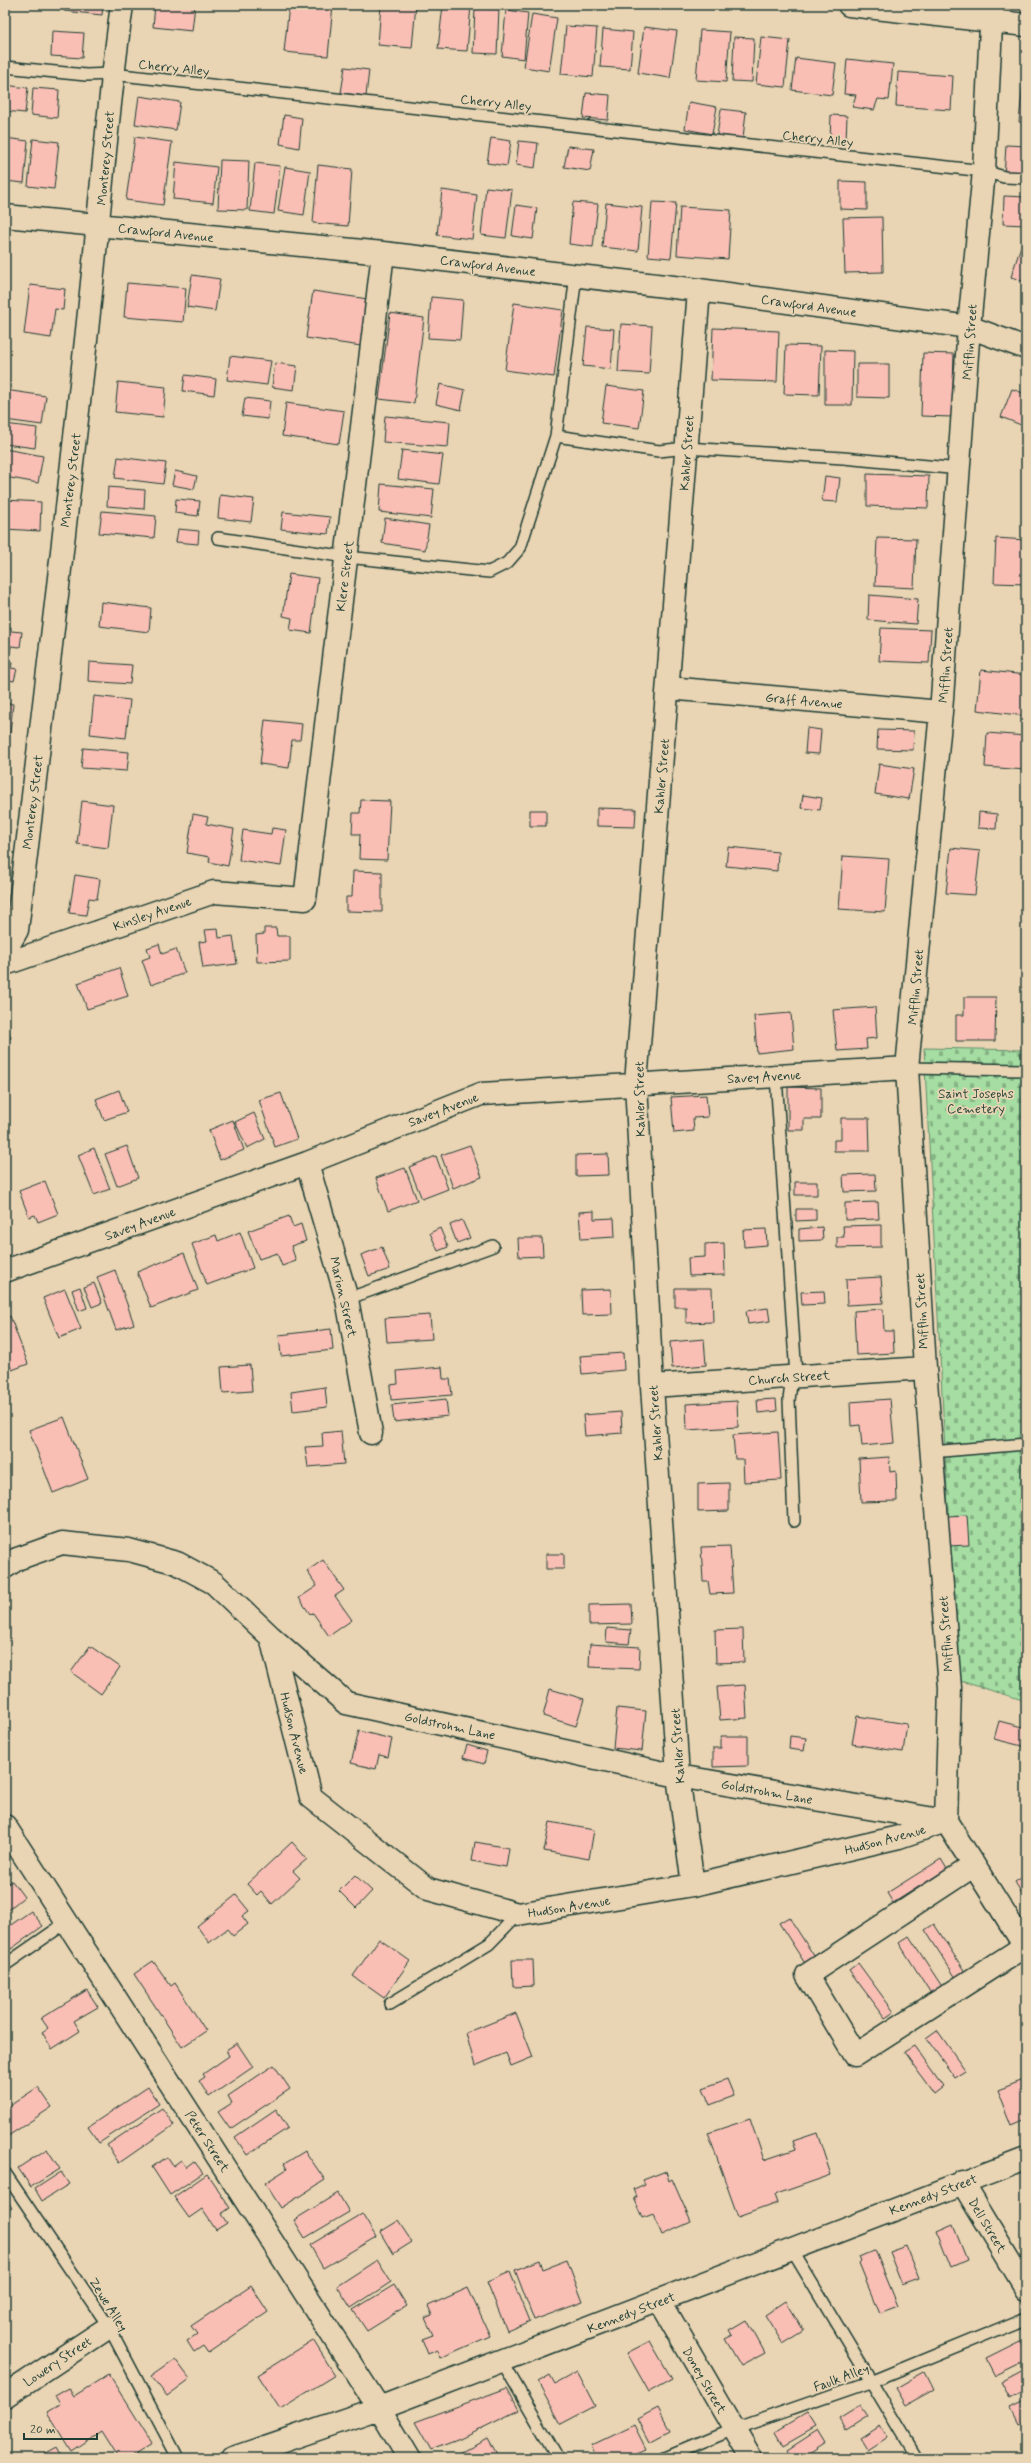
<svg xmlns="http://www.w3.org/2000/svg" width="1031" height="2463" font-family="Mynerve,sans-serif">
<defs>
<pattern id="cemetery-stones" width="16" height="16" patternUnits="userSpaceOnUse"><rect width="16" height="16" fill="#a5dda2"/><path d="M2 7V4a2 2 0 0 1 4 0v3zM10 15v-3a2 2 0 0 1 4 0v3z" fill="#86b485"/></pattern>
</defs>
<rect width="100%" height="100%" fill="#e9d4b3"/>
<filter id="ink" filterUnits="userSpaceOnUse"><feTurbulence type="fractalNoise" baseFrequency=".025" numOctaves="2"/><feDisplacementMap in="SourceGraphic" scale="8" xChannelSelector="R" yChannelSelector="G"/><feConvolveMatrix kernelMatrix="1 2 1 2 8 2 1 2 1" color-interpolation-filters="sRGB"/></filter>
<g filter="url(#ink)">
<path fill="url(#cemetery-stones)" stroke="#628d6b" d="M924,1048L1026,1050V1701L957,1680Z"/>
<path fill="#f9beb4" stroke="#1f3d34" d="M64,5H103L102,15L64,11Z
M155,5H195L192,31L153,27Z
M289,5H333L328,56L284,52Z
M381,5H416L412,48L378,45Z
M443,5H471L467,51L438,49Z
M475,8L499,9L497,54L473,53Z
M506,10L528,13L524,59L502,56Z
M532,14L557,18L549,71L524,67Z
M566,26L597,28L593,77L561,74Z
M644,27L677,31L670,78L638,73Z
M603,29L633,32L630,69L600,67Z
M700,30L730,32L726,82L696,80Z
M52,31L84,33L82,58L51,56Z
M734,37L754,38L752,82L732,81Z
M761,37L790,40L785,87L756,84Z
M796,58L836,63L832,95L792,90Z
M847,59L893,64L889,100L878,99L874,110L852,107L856,95L844,94Z
M345,67L369,70L366,96L341,93Z
M898,72L953,76L951,110L896,106Z
M1024,73L1026,74V123L1019,122Z
M5,85L28,88L25,113L5,111Z
M33,88L59,90L57,118L31,115Z
M586,93L610,95L608,120L583,118Z
M139,96L180,102L176,130L135,124Z
M689,102L717,107L712,134L685,129Z
M721,109L746,112L743,138L717,135Z
M284,115L302,118L299,148L280,144Z
M831,115L847,116L846,141H830Z
M135,137L172,142L163,205L126,200Z
M5,138L28,141L24,183L5,181Z
M491,138L511,141L507,166L487,163Z
M33,139L59,142L54,189L28,186Z
M519,141L538,143L535,168L516,165Z
M1006,145L1026,146V178L1004,177Z
M568,146L594,149L590,171L564,167Z
M220,160L249,161L247,210L218,209Z
M176,162L217,167L213,203L173,199Z
M255,163L280,166L274,214L250,211Z
M318,165L352,169L348,226L313,223Z
M285,167L310,171L304,215L278,211Z
M840,181L867,182V210L840,209Z
M486,187L512,190L506,238L481,235Z
M442,190L477,195L472,239L437,235Z
M1004,196L1026,197V225L1003,224Z
M573,202L598,204L593,247L569,244Z
M652,202L676,203L671,258L648,256Z
M606,203L642,207L638,251L602,247Z
M516,205L537,208L533,239L512,236Z
M680,207L731,210L728,259L677,255Z
M882,217L883,272L845,273L843,218Z
M1022,243L1026,244V282L1011,277Z
M192,275L220,279L215,311L187,307Z
M127,283L186,288L183,322L124,317Z
M30,285L65,289L63,310L55,309L51,338L24,334Z
M313,291L368,299L361,346L306,338Z
M431,297L463,300L460,340L428,338Z
M514,303L563,310L554,377L505,370Z
M390,313L424,318L414,403L379,399Z
M621,324L652,326L649,374L618,372Z
M587,327L614,329L611,369L583,366Z
M713,328L779,331L777,382L711,380Z
M786,345L821,346L819,395L784,394Z
M825,350L853,351L852,405H825Z
M923,353L954,354L952,417L921,416Z
M230,356L271,361L267,385L227,380Z
M275,363L297,366L294,390L272,387Z
M857,364H889V398L857,397Z
M185,375L216,379L214,395L183,391Z
M118,382L166,387L163,417L115,412Z
M440,384L465,390L461,410L436,404Z
M606,386L644,391L639,428L601,423Z
M1012,389L1026,394V427L1001,417Z
M5,390L46,396L42,425L5,420Z
M245,398L270,401L268,419L242,416Z
M286,403L344,411L339,444L282,436Z
M385,416L450,422L448,447L383,442Z
M5,424L37,428L35,448L5,444Z
M5,449L43,456L38,483L5,477Z
M402,450L443,455L439,484L398,479Z
M118,457L166,463L163,484L115,478Z
M175,471L197,476L194,489L172,485Z
M867,474L929,476L928,508L867,506Z
M825,476L840,478L837,502L822,501Z
M381,484L434,489L431,518L379,512Z
M108,487L145,490L144,509L107,506Z
M220,495L254,499L251,522L218,518Z
M176,499L200,501L198,516L175,513Z
M5,500L41,502L40,531L5,529Z
M102,511L156,516L154,538L99,533Z
M283,512L330,517L328,534L281,529Z
M385,518L429,525L425,550L382,543Z
M178,529L199,531L198,544L176,542Z
M877,538L916,539L914,588L875,586Z
M996,538L1026,540V584L994,583Z
M289,574L318,578L311,633L290,630L292,618L283,616Z
M869,595L918,599L916,624L868,620Z
M101,602L151,608L149,632L99,626Z
M5,627H11V631L22,632L20,647L11,646L10,653L5,652Z
M881,628L931,630L929,663L879,661Z
M5,662L12,663L11,668L17,669L14,681L9,680L8,686H5Z
M89,662L132,665L130,684L88,681Z
M981,670L1026,675V716L977,710Z
M94,696L130,700L126,738L90,734Z
M5,703L13,704L10,733H5Z
M265,720L302,724L300,740H292L289,768L260,764Z
M807,728L821,730L819,754L805,753Z
M878,730L914,731L913,750L877,749Z
M987,733L1026,736V770L985,767Z
M83,748L129,752L127,771L81,768Z
M879,764L914,769L909,799L875,794Z
M803,795L822,798L820,810L801,808Z
M361,800L390,801L387,860L359,859L360,834H352L353,813H360Z
M82,801L113,805L108,848L77,844Z
M597,808L636,809L635,827L597,826Z
M530,810H546V826H530Z
M979,812L997,814L996,829L978,828Z
M193,814L208,817L206,824L234,829L228,866L209,862L210,857L187,853Z
M272,828L286,830L281,866L239,860L243,830L271,834Z
M728,847L778,852L777,871L726,866Z
M951,848L980,851L975,895L946,893Z
M843,856L889,859L885,912L839,909Z
M353,871L382,872V912L346,911V897H352Z
M75,875L100,879L97,899L89,898L86,915L69,913Z
M264,928H276L277,936H290V961L257,962L256,935L264,934Z
M218,929L219,938L233,936L237,964L203,968L199,942L207,941L205,930Z
M159,944L162,954L176,949L185,973L151,985L142,960L150,957L147,948Z
M119,968L128,996L87,1009L78,983Z
M964,997H996L995,1041H956V1015H964Z
M875,1007L877,1038L866,1039L867,1049L837,1051L833,1010Z
M791,1013L794,1049L757,1053L754,1016Z
M5,1022L11,1038L5,1041Z
M788,1087L821,1088V1119H804V1130H788Z
M119,1090L127,1112L104,1120L96,1099Z
M281,1093L297,1139L275,1147L259,1100Z
M706,1095L708,1117L693,1118L694,1131L674,1133L671,1097Z
M254,1113L265,1139L247,1148L235,1122Z
M841,1118H869L870,1151H834V1140H841Z
M233,1120L244,1150L220,1160L209,1130Z
M470,1145L482,1177L453,1188L441,1155Z
M127,1146L138,1178L117,1186L105,1154Z
M94,1148L110,1189L94,1195L78,1155Z
M608,1154L609,1175L576,1176V1155Z
M436,1156L448,1189L422,1199L409,1167Z
M405,1168L417,1200L388,1211L376,1178Z
M875,1174L876,1191L844,1192L843,1175Z
M45,1181L58,1214L38,1222L35,1215L29,1217L19,1191Z
M795,1182H817V1195H795Z
M878,1202L879,1219L845,1220V1203Z
M796,1209H816V1220L796,1221Z
M594,1211V1219L614,1218L615,1237L581,1239L579,1212Z
M289,1216L293,1227L301,1224L306,1241L291,1246L296,1261L282,1266L277,1253L259,1259L248,1231Z
M462,1220L470,1238L457,1243L450,1225Z
M881,1225V1247L837,1248V1237H844L843,1226Z
M822,1227L823,1240L799,1241V1229Z
M440,1228L448,1247L438,1251L430,1233Z
M766,1229L767,1245L744,1247L743,1230Z
M240,1232L253,1268L207,1285L192,1244L216,1235L218,1241Z
M518,1238H542L543,1256L519,1257Z
M724,1243L725,1275L689,1276L688,1258L705,1257V1244Z
M382,1247L390,1269L369,1276L361,1255Z
M184,1253L198,1290L151,1308L137,1272Z
M115,1270L134,1324L116,1330L97,1277Z
M881,1277L883,1303L847,1305L846,1279Z
M94,1283L102,1303L92,1307L84,1287Z
M80,1287L87,1308L79,1311L72,1290Z
M675,1288H712L713,1322L686,1323V1307H675Z
M65,1289L81,1329L59,1338L43,1298Z
M611,1289L612,1314L582,1315L581,1290Z
M824,1291L825,1304L802,1305L801,1292Z
M768,1308L770,1321L748,1324L746,1311Z
M883,1309L884,1331H893L894,1353L856,1355L854,1311Z
M430,1315L432,1339L387,1342L385,1318Z
M10,1316L28,1364L12,1370L7,1358L5,1359V1318Z
M331,1329L333,1350L281,1356L279,1335Z
M704,1339L706,1365L672,1368L670,1342Z
M623,1353L624,1370L582,1374L580,1356Z
M250,1365L252,1391L223,1393L221,1367Z
M442,1367L443,1379H450L452,1395L391,1400L390,1385L398,1384L397,1371Z
M325,1387L327,1407L293,1411L291,1392Z
M446,1399L448,1416L394,1422L392,1405Z
M776,1399L777,1411L758,1413L757,1400Z
M890,1399L894,1443L862,1446L860,1425L851,1426L850,1402Z
M737,1401L738,1427L687,1430L686,1404Z
M621,1412L622,1433L585,1436L583,1415Z
M64,1417L88,1479L53,1493L29,1430Z
M341,1431L344,1464L308,1467L305,1447L323,1446L322,1433Z
M778,1432L781,1480L744,1482L743,1459H735L733,1435Z
M889,1457L890,1472L896,1471L897,1501L861,1502L859,1459Z
M729,1483V1511L698,1512V1484Z
M967,1515L969,1545L949,1546L948,1516Z
M730,1546L733,1593L710,1594L708,1581H703L701,1547Z
M546,1554H564V1569H546Z
M323,1560L344,1590L335,1596L352,1620L329,1636L313,1613L310,1614L299,1598L317,1586L307,1571Z
M631,1604L632,1624L589,1625V1605Z
M607,1628L631,1630L629,1644L606,1642Z
M743,1629L744,1662L716,1663L715,1630Z
M590,1644L640,1647L639,1669L589,1667Z
M90,1646L120,1667L101,1694L71,1672Z
M745,1685L747,1718L720,1720L717,1687Z
M550,1689L584,1699L576,1726L543,1716Z
M617,1708L646,1711L642,1751L613,1748Z
M857,1716L907,1724L903,1752L852,1744Z
M999,1721L1026,1728V1747L994,1739Z
M359,1731L392,1739L388,1757L379,1755L376,1769L351,1763Z
M721,1736H748V1766L713,1767V1748H721Z
M790,1736L806,1738L804,1751L789,1749Z
M467,1745L487,1751L484,1764L463,1758Z
M550,1822L594,1830L589,1859L544,1851Z
M292,1842L307,1859L293,1871L300,1878L272,1904L261,1891L257,1895L247,1884Z
M475,1842L509,1848L506,1867L472,1861Z
M941,1859L947,1869L893,1903L887,1893Z
M355,1875L372,1891L356,1908L339,1891Z
M1024,1876L1026,1879V1900L1015,1882Z
M12,1881L24,1897L5,1912V1886Z
M236,1895L249,1911L242,1916L248,1924L233,1936L227,1929L209,1943L197,1926Z
M31,1911L43,1926L11,1949L5,1940V1929Z
M789,1917L816,1959L806,1965L779,1923Z
M934,1924L965,1972L956,1978L925,1930Z
M909,1936L943,1988L932,1995L899,1943Z
M379,1939L410,1961L384,1998L353,1976Z
M512,1960H533L534,1986L513,1987Z
M153,1961L171,1986L175,1983L206,2031L182,2047L134,1974Z
M858,1963L894,2012L885,2018L849,1970Z
M87,1990L98,2007L74,2021L80,2031L52,2049L42,2032L48,2028L41,2018Z
M516,2013L533,2057L511,2066L506,2053L475,2066L466,2033Z
M937,2030L966,2071L955,2078L926,2038Z
M237,2043L253,2067L209,2097L199,2081L205,2077L203,2074L229,2056L226,2050Z
M914,2046L943,2087L934,2094L904,2052Z
M274,2065L290,2089L230,2129L218,2112L232,2103L228,2096Z
M727,2079L734,2096L710,2105L703,2088Z
M1026,2079V2119L1012,2125L998,2090Z
M38,2087L52,2107L5,2138V2109Z
M148,2087L159,2104L99,2143L88,2127Z
M162,2108L174,2125L119,2163L107,2145Z
M276,2109L288,2128L247,2155L235,2137Z
M750,2119L764,2160L796,2149L793,2141L817,2133L831,2175L774,2195L777,2203L738,2217L708,2133Z
M47,2149L60,2169L31,2187L18,2168Z
M305,2151L325,2180L281,2208L265,2183L287,2169L284,2164Z
M167,2157L173,2166L181,2160L186,2167L194,2161L203,2173L170,2195L152,2167Z
M666,2171L669,2181L672,2179L691,2222L662,2235L653,2214L643,2218L634,2198L637,2197L634,2189L645,2184L643,2180Z
M61,2172L69,2184L42,2201L35,2189Z
M207,2174L230,2208L221,2214L227,2223L216,2230L202,2209L189,2218L174,2197Z
M338,2193L349,2212L305,2238L294,2220Z
M5,2197L12,2208L5,2213Z
M362,2214L376,2237L323,2268L310,2245Z
M398,2221L412,2242L393,2254L380,2232Z
M953,2225L967,2260L951,2267L937,2232Z
M906,2246L919,2279L902,2285L889,2252Z
M875,2250L898,2306L879,2313L859,2264L861,2262L859,2257Z
M377,2260L391,2282L351,2308L337,2286Z
M540,2260L543,2269L567,2260L583,2302L534,2320L515,2270Z
M510,2272L530,2321L507,2331L487,2282Z
M394,2285L407,2306L367,2331L353,2310Z
M251,2286L268,2312L208,2353L203,2346L194,2352L187,2341L197,2334L191,2326Z
M468,2288L490,2336L440,2358L437,2350L428,2354L422,2339L433,2335L425,2318L432,2315L428,2306Z
M786,2301L804,2331L783,2344L765,2315Z
M747,2320L765,2353L741,2366L725,2339L733,2335L730,2330Z
M313,2340L335,2375L280,2409L258,2375Z
M650,2341L672,2379L649,2392L627,2353Z
M1020,2341L1026,2354V2360L995,2375L986,2358Z
M175,2359L190,2379L167,2396L151,2376Z
M1026,2369V2390L1009,2399L1000,2383Z
M577,2372L595,2406L561,2424L538,2382L550,2375L555,2384Z
M924,2372L933,2390L906,2405L896,2388Z
M109,2374L152,2443L128,2458H118L101,2431L71,2451L47,2412L60,2404L55,2396L69,2388L74,2396Z
M507,2388L519,2410L460,2439L431,2450L415,2422Z
M1026,2400V2420L1018,2424L1010,2408Z
M861,2406L868,2416L846,2430L840,2419Z
M658,2408L670,2431L649,2442L637,2419Z
M807,2413L816,2427L783,2446L775,2432Z
M634,2425L646,2449L626,2458H598L592,2445Z
M880,2425L888,2438L868,2451L860,2438Z
M818,2430L826,2443L803,2458H791L787,2450Z
M488,2438L499,2458H452V2457Z
M57,2447L63,2458H43L41,2456Z"/>
<g fill="none" stroke-linecap="round" stroke-linejoin="round">
<defs>
<path id="lane" d="M5,67L86,75L112,74L984,171L1004,177L1026,178
M556,436L659,451L686,448L843,458L960,469
M218,538L347,557L489,572L507,563L520,548L556,436L576,275
M907,1068L1026,1070
M776,1076L796,1376
M347,1299L493,1246
M792,1377L789,1400L794,1521
M931,1452L1026,1444
M5,1965L67,1922
M390,2004L489,1944L518,1914
M5,2173L109,2327L178,2458
M792,2250L917,2458
M502,2361L558,2458
M665,2458L734,2429L870,2382L1026,2318"/>
<path id="street" d="M849,5L1026,25
M992,5L984,171L969,327L941,712L907,1068L925,1368L950,1688L946,1821L1026,1948
M5,216L383,253L699,290L969,327L1026,348
M668,688L941,712
M5,951L17,930C40,736 64,543 85,349C98,234 106,119 122,5
M5,964L214,892L305,899L383,253
M307,1163L347,1299L371,1433
M5,1271L307,1163L481,1094L907,1068
M652,1386L925,1368
M5,1567L17,1559L62,1543L129,1550L177,1563L214,1583L271,1637L346,1703L678,1776L946,1821
M271,1637L311,1797L428,1889L518,1914L693,1885L899,1837L943,1822
M5,1826L379,2408L409,2458
M973,1866L807,1975L855,2055L1025,1946
M693,1885L678,1776L652,1386L636,1083L699,290
M962,2182L1026,2288
M660,2301L751,2458
M5,2396L109,2327
M233,2458L379,2408L1026,2159"/>
</defs>
<use href="#lane" stroke="#1f3d34" stroke-width="14"/>
<use href="#street" stroke="#1f3d34" stroke-width="25"/>
<use href="#lane" stroke="#e9d4b3" stroke-width="11"/>
<use href="#street" stroke="#e9d4b3" stroke-width="22"/>
</g>
</g>
<g text-anchor="middle" stroke-width="3.5" stroke-linejoin="round" paint-order="stroke">
<g font-size="13" fill="#1f3d34" stroke="#e9d4b3">
<text transform="translate(174 67) rotate(6)" y="5">Cherry Alley</text>
<text transform="translate(496 102) rotate(6)" y="5">Cherry Alley</text>
<text transform="translate(818 138) rotate(6)" y="5">Cherry Alley</text>
<text transform="translate(105 158) rotate(-85)" y="5">Monterey Street</text>
<text transform="translate(166 232) rotate(6)" y="5">Crawford Avenue</text>
<text transform="translate(488 265) rotate(7)" y="5">Crawford Avenue</text>
<text transform="translate(809 305) rotate(8)" y="5">Crawford Avenue</text>
<text transform="translate(969 342) rotate(-86)" y="5">Mifflin Street</text>
<text transform="translate(686 453) rotate(-86)" y="5">Kahler Street</text>
<text transform="translate(70 480) rotate(-83)" y="5">Monterey Street</text>
<text transform="translate(344 576) rotate(-83)" y="5">Klere Street</text>
<text transform="translate(945 665) rotate(-86)" y="5">Mifflin Street</text>
<text transform="translate(804 700) rotate(5)" y="5">Graff Avenue</text>
<text transform="translate(661 776) rotate(-85)" y="5">Kahler Street</text>
<text transform="translate(32 802) rotate(-83)" y="5">Monterey Street</text>
<text transform="translate(152 913) rotate(-19)" y="5">Kinsley Avenue</text>
<text transform="translate(915 987) rotate(-85)" y="5">Mifflin Street</text>
<text transform="translate(764 1076) rotate(-3)" y="5">Savey Avenue</text>
<text transform="translate(639 1099) rotate(-91)" y="5">Kahler Street</text>
<text transform="translate(443 1109) rotate(-21)" y="5">Savey Avenue</text>
<text transform="translate(140 1223) rotate(-20)" y="5">Savey Avenue</text>
<text transform="translate(344 1297) rotate(77)" y="5">Marion Street</text>
<text transform="translate(921 1311) rotate(-93)" y="5">Mifflin Street</text>
<text transform="translate(789 1377) rotate(-4)" y="5">Church Street</text>
<text transform="translate(655 1423) rotate(-94)" y="5">Kahler Street</text>
<text transform="translate(945 1634) rotate(-94)" y="5">Mifflin Street</text>
<text transform="translate(450 1725) rotate(12)" y="5">Goldstrohm Lane</text>
<text transform="translate(295 1733) rotate(76)" y="5">Hudson Avenue</text>
<text transform="translate(677 1746) rotate(-94)" y="5">Kahler Street</text>
<text transform="translate(767 1791) rotate(10)" y="5">Goldstrohm Lane</text>
<text transform="translate(885 1839) rotate(-15)" y="5">Hudson Avenue</text>
<text transform="translate(569 1906) rotate(-9)" y="5">Hudson Avenue</text>
<text transform="translate(208 2141) rotate(57)" y="5">Peter Street</text>
<text transform="translate(933 2194) rotate(-21)" y="5">Kennedy Street</text>
<text transform="translate(988 2225) rotate(59)" y="5">Dell Street</text>
<text transform="translate(109 2304) rotate(58)" y="5">Zewe Alley</text>
<text transform="translate(631 2312) rotate(-21)" y="5">Kennedy Street</text>
<text transform="translate(57 2361) rotate(-34)" y="5">Lowery Street</text>
<text transform="translate(841 2377) rotate(-20)" y="5">Faulk Alley</text>
<text transform="translate(705 2380) rotate(60)" y="5">Doney Street</text>
</g>
<g font-size="13" fill="#26453a" stroke="#e9d4b3">
<text x="976" y="1098">Saint Josephs<tspan x="976" dy="15">Cemetery</tspan></text>
</g>
</g>
<rect width="1031" height="2463" fill="none" stroke="#e9d4b3" stroke-width="20"/>
<rect x="10" y="10" width="1011" height="2443" fill="none" stroke="#1f3d34" stroke-width="1.5" filter="url(#ink)"/>
<path d="M24 2433v6h73v-6" fill="none" stroke="#1f3d34" stroke-width="2"/>
<text x="30" y="2433" font-size="12" fill="#1f3d34" stroke="#e9d4b3" stroke-width="3" paint-order="stroke">20 m</text>
</svg>
